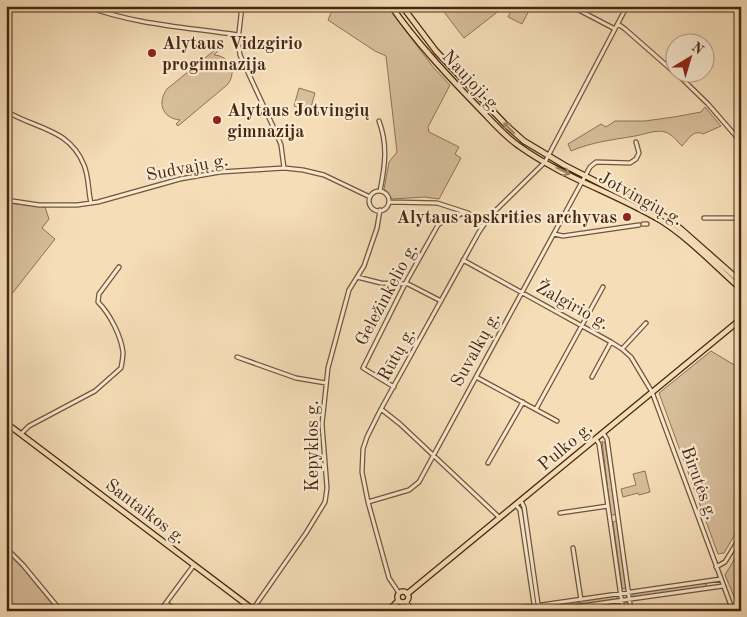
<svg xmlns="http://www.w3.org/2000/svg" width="747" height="617" font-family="'Old Standard TT',serif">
<rect width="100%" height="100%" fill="#f5ddb7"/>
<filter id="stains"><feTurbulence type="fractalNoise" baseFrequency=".004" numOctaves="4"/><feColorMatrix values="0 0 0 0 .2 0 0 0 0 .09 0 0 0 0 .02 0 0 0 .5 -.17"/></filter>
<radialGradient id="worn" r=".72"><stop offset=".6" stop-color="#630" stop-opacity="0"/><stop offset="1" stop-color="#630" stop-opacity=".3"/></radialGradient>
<path fill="#d7be9b" stroke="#8e7356" d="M334,6H387L433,67L450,85L428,127L429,132L459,147L455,154L461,158L439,199L425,197L392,199L384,189L389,162L397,152L386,56L375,51L328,20Z
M444,6H505L464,38L441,8Z
M513,6L531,7L522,24L508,17Z
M216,49L218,51L214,55C230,56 238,72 227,85L178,126L176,124L180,120C162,118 157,103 167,89Z
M299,88L315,93L310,111L294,106Z
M705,107L721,126L703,134C693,129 688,140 682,146C677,141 672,134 665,132C657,129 642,135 635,136C612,140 592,142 571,151L568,144L601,124L606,127L615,121H645L674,117L701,112Z
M6,203L45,207L49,219L42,228L55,239L11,295L6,291Z
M711,351L741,369V524L724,553L718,554L659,393Z
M602,441L605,443L616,514L613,515H611Z
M645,471L650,492L639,495L638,493L623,497L621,489L636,485L633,474Z
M615,521L617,522L626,587L624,589L622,588L613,522Z
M741,548V611H740L725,575Z
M6,551L21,566L58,611H6Z
M704,583L707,585L705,587L634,597L633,595L634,593Z
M615,596L617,597L616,600L544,610L542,608L544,606Z"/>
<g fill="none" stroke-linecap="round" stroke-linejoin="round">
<defs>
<path id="minor" d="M85,6C137,25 185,27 238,35
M242,6L238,41L240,55L277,135L281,145L284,168
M571,6L615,29
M618,24L625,29L674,72
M675,72L708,104L741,142
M6,111C35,129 69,128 84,165C89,177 88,191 91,203
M379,121C388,145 385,166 380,191
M369 201a10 10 0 1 1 20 0a10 10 0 1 1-20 0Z
M6,200L39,205H77L98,202L180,179L220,172L284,168L303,170L324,175L370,197
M389,202L437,203L468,213L485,223
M462,213L482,227
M704,218H741
M643,224H647
M554,234L563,236L639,225
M463,260L611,342L622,349L631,357L652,392L733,611
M357,277L381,283L408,284L441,301
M622,349L646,323
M237,357L296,378L326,383
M476,377L557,421
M592,377L611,342
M394,387L363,368L405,284L438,225C446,218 455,221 462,212
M381,409L400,424L500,518
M536,409L603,287
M603,433L607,439L631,611
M21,434L29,426L95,391L121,368C122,363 123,358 123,352C121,336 110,314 98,302L99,294L119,267
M596,439L599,444L623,611
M488,463L523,402
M521,501L524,507L539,611
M368,502L409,490L419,482L590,167L596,162L630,163L636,159L639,153L636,142
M516,505L520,510L535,611
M560,513L608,506
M6,548L23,565L61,611
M573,548L581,600
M716,567L725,562L741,536
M399,593L389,578L368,502L362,472L363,449L367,437L381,409L479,232L490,216L545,162L627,6
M406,602L414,611
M166,603L177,611
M253,609L306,533L325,502L327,488L322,424L328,368L349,290L364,266L377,228L380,210
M160,611L194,565
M500,611L721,579
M546,611L723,586"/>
<path id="primary" d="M391,6C417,43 447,75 478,107C491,120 503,135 519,146C562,177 614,193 660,220C688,237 716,267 741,289
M402,6L436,51L506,125L524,141L564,165L664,216L681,229L741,282
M6,423L255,611
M397.5 597a5.5 5.5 0 1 1 11 0a5.5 5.5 0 1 1-11 0Z
M407,594L741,319
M388,611L398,601"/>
</defs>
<use href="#minor" stroke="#72553a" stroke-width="5.5"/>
<use href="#primary" stroke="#462811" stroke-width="7"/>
<use href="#minor" stroke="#f8e9d0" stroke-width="3"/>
<use href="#primary" stroke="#f5ddb7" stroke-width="4.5"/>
</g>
<defs><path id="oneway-shaft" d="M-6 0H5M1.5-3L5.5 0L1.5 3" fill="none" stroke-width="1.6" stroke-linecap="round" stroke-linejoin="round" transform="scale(1.25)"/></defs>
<g stroke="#9e8264">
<use href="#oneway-shaft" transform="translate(509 128) rotate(-135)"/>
<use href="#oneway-shaft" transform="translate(563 171) rotate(27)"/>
</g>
<g fill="#8f2418" stroke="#f8e9d0" stroke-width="2">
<circle cx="152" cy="53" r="5"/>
<circle cx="217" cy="120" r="5"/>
<circle cx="627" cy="217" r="5"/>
</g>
<g text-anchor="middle" stroke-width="4.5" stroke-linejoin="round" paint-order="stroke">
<g font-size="18" font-weight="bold" fill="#462811" stroke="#f8e9d0" text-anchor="start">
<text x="162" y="49">Alytaus Vidzgirio<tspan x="162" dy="21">progimnazija</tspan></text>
<text x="227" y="116">Alytaus Jotvingių<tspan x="227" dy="21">gimnazija</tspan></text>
<text x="617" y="223" text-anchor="end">Alytaus apskrities archyvas</text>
</g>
<g font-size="18" fill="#462811" stroke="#f8e9d0">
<text transform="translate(472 81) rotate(47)" y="6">Naujoji g.</text>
<text transform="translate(187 167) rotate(-11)" y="6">Sudvajų g.</text>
<text transform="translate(641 198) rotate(29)" y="6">Jotvingių g.</text>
<text transform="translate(386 294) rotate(-62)" y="6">Geležinkelio g.</text>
<text transform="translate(573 305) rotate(29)" y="6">Žalgirio g.</text>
<text transform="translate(475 349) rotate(-61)" y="6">Suvalkų g.</text>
<text transform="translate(396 354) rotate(-61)" y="6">Rūtų g.</text>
<text transform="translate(312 446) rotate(-90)" y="6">Kepyklos g.</text>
<text transform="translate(565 446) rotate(-40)" y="6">Pulko g.</text>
<text transform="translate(700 483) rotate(70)" y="6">Birutės g.</text>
<text transform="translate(146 511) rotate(37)" y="6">Santaikos g.</text>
</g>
</g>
<rect width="747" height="617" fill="none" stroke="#f5ddb7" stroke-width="25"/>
<rect x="8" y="8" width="732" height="602" fill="none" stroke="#462811" stroke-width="2.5"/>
<rect x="12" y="12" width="722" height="592" fill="none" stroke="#462811"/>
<g transform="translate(690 58) rotate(38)"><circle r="24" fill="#f8e9d0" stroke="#b19c84"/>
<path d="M0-4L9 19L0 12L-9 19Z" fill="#8f2418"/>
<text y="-8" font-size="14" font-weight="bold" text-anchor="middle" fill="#462811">N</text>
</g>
<rect width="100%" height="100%" filter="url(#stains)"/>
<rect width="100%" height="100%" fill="url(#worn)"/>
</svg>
